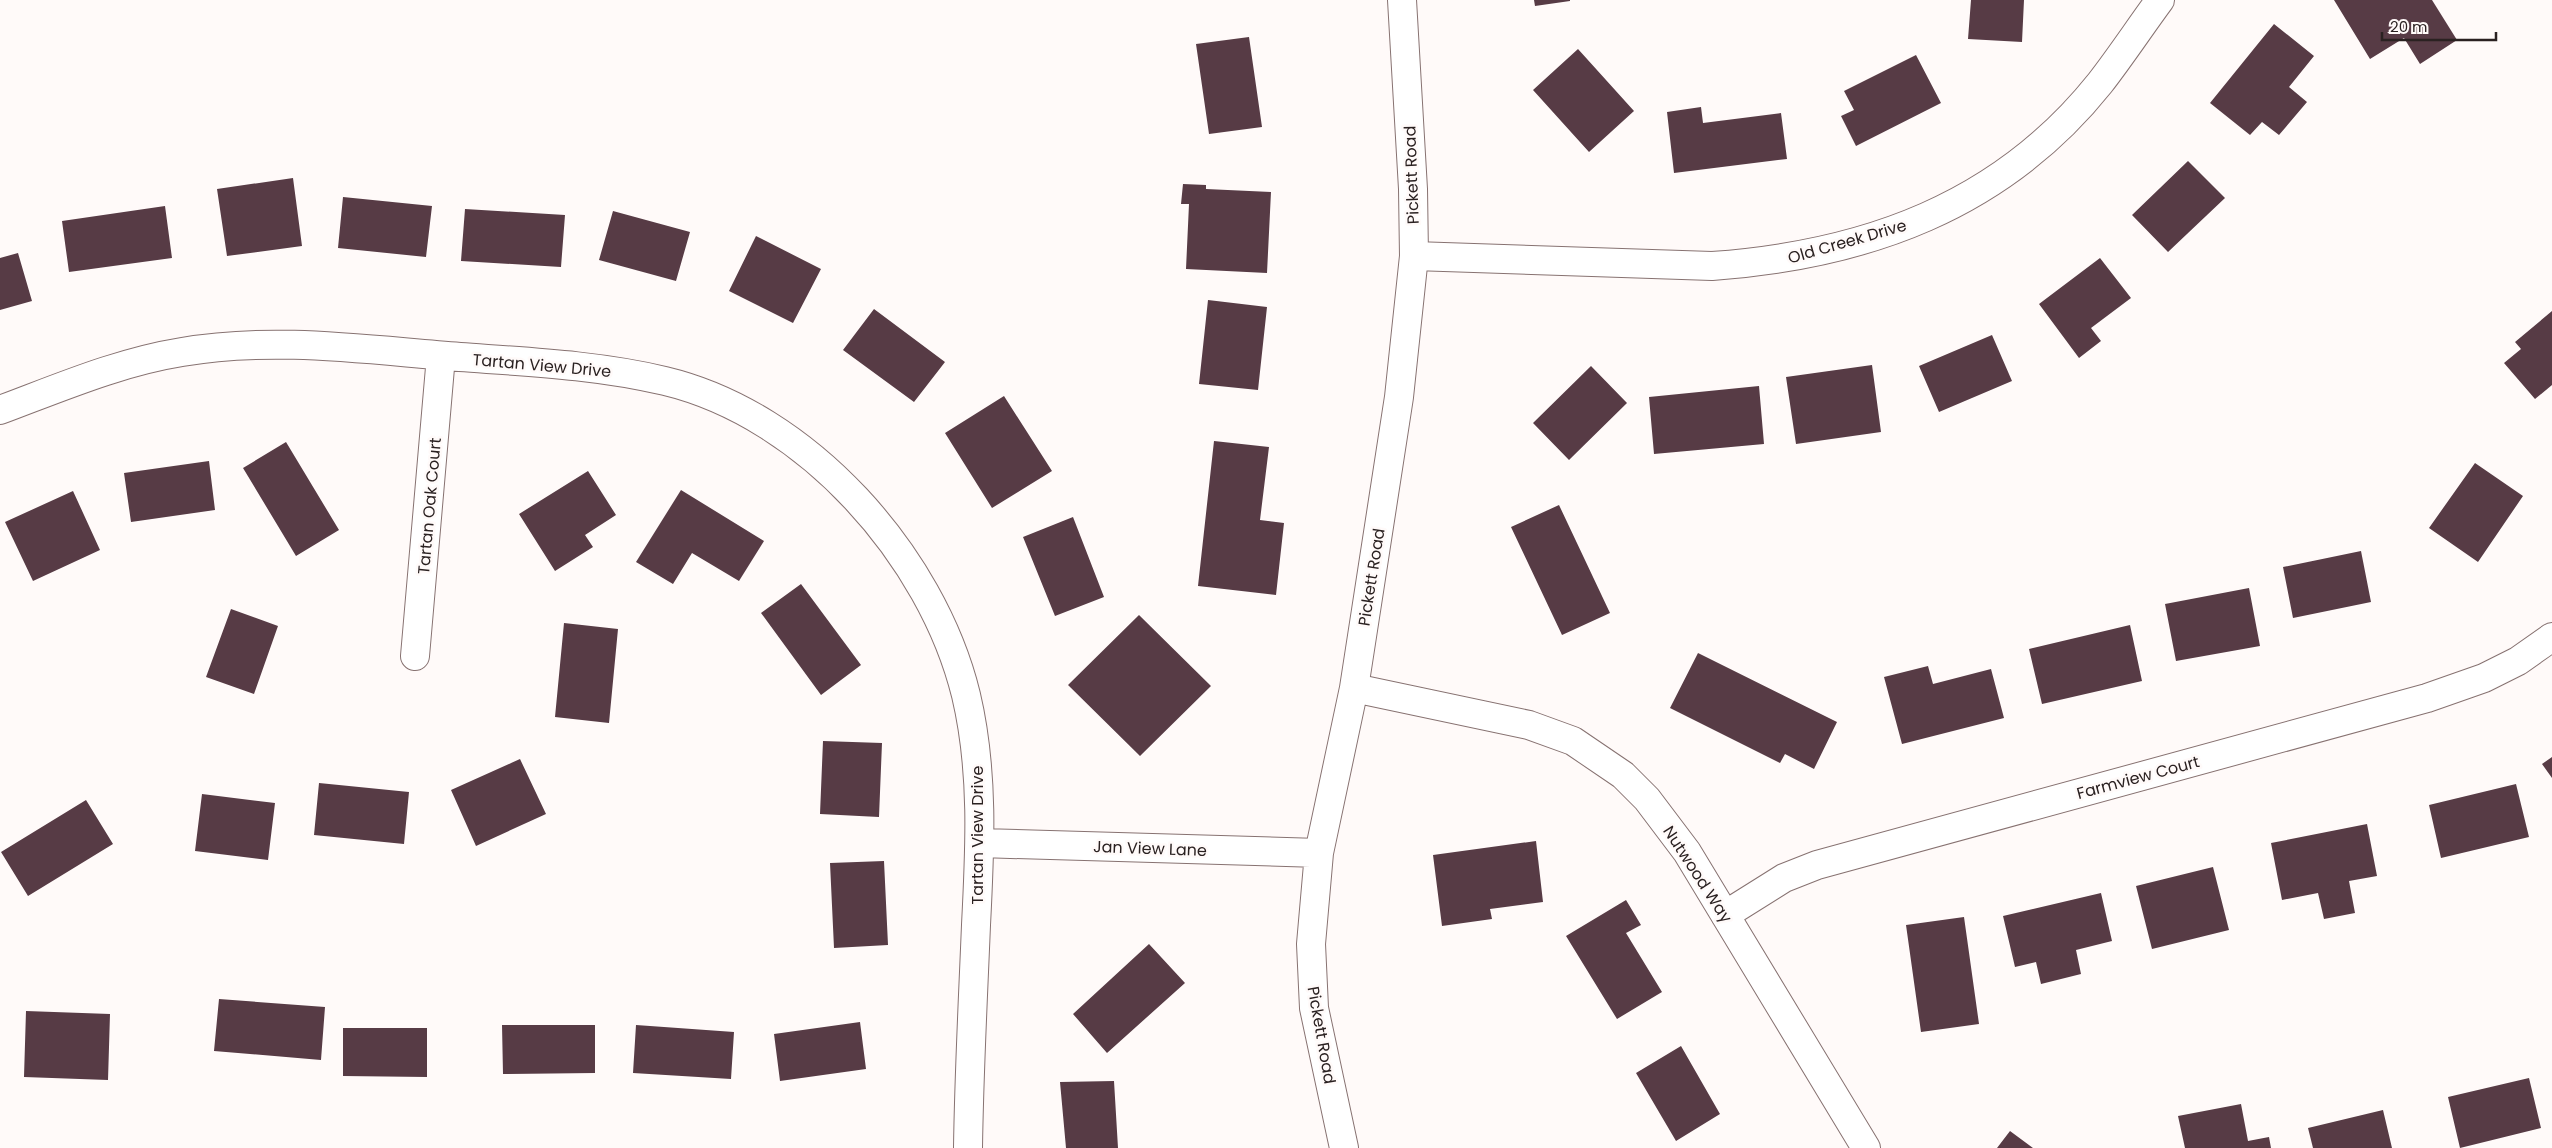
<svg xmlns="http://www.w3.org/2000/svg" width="2552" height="1148" font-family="Poppins,sans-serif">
<rect width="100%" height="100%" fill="#fffaf9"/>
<path fill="#573b45" d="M1534,0H1570V1L1535,6Z
M1971,0H2024L2022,42L1968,39Z
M2334,0H2432L2457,40L2420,64L2404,38L2370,59Z
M2274,24L2314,56L2289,87L2307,102L2279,135L2262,122L2250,135L2210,103Z
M1249,37L1262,127L1209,134L1196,44Z
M1578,49L1634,111L1589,152L1533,90Z
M1916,55L1941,103L1856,146L1841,116L1854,110L1844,91Z
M1701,107L1703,123L1781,113L1787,159L1674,173L1667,112Z
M2188,161L2225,198L2168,252L2132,215Z
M293,178L302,246L227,256L217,189Z
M1183,184L1206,185V189L1271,192L1267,273L1186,269L1189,204H1181Z
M343,197L432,206L426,257L338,248Z
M165,206L172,258L69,272L62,221Z
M465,209L565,215L561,267L461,261Z
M613,211L690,232L676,281L599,260Z
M756,236L821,269L793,323L729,291Z
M18,253L32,301L0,310V258Z
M2100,258L2131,298L2091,328L2101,341L2079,358L2039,304Z
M1208,300L1267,307L1258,390L1199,384Z
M874,309L945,362L914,402L843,350Z
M2552,311V385L2535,399L2504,363L2521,349L2515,342Z
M1992,335L2012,381L1939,412L1919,366Z
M1872,365L1881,432L1796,444L1786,377Z
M1591,366L1627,403L1569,460L1533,423Z
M1759,386L1764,444L1654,454L1649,397Z
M1004,396L1052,471L992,508L945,433Z
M1214,441L1269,447L1260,520L1284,523L1276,595L1198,586Z
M286,442L339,530L296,556L243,468Z
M209,461L215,510L131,522L124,473Z
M2475,463L2523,496L2478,562L2429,528Z
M588,471L616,515L585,535L593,547L555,571L519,514Z
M681,490L764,541L739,581L692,553L673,584L636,562Z
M73,491L100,550L33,581L5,522Z
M1559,505L1610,613L1562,635L1511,527Z
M1073,517L1104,597L1055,616L1023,537Z
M2361,551L2371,602L2293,618L2283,567Z
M801,584L861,665L821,695L761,613Z
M2249,588L2260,646L2176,661L2165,604Z
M231,609L278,626L254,694L206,677Z
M1139,615L1211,686L1140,756L1068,685Z
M564,623L618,629L609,723L555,717Z
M2130,625L2142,681L2042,704L2029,649Z
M1698,653L1837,722L1814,769L1785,754L1780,763L1670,708Z
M1928,666L1933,684L1991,669L2004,718L1902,744L1884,677Z
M823,741L882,743L879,817L820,814Z
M2552,757V778L2542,764Z
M520,759L546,814L476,846L451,790Z
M319,783L409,792L404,844L314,835Z
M2516,784L2529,837L2441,858L2429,805Z
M202,794L275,803L268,860L195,851Z
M86,800L113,844L28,896L1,852Z
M2367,824L2377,876L2349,881L2355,913L2324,919L2318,893L2282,900L2271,843Z
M1536,841L1543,902L1490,909L1492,919L1442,926L1433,855Z
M884,861L888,945L834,948L830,863Z
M2213,867L2229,930L2152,949L2136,886Z
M2101,893L2112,941L2076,950L2081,974L2041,984L2036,962L2015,967L2003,916Z
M1626,900L1641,925L1626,933L1662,992L1617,1019L1566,936Z
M1964,917L1979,1024L1921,1032L1906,925Z
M1149,944L1185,983L1107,1053L1073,1014Z
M219,999L325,1007L321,1060L214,1051Z
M26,1011L110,1014L108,1080L24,1077Z
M860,1022L866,1069L780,1081L774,1034Z
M502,1025H595V1073L503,1074Z
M636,1025L734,1032L731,1079L633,1073Z
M343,1028H427V1077L343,1076Z
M1681,1046L1720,1114L1676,1141L1636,1073Z
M2529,1078L2541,1128L2460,1148L2448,1097Z
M1114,1081L1118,1148H1066L1060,1082Z
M2241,1104L2248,1141L2269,1137L2271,1148H2185L2178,1116Z
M2383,1110L2392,1148H2313L2308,1128Z
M2010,1131L2033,1148H1997Z"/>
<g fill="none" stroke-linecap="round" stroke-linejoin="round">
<defs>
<path id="minor" d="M1414,256L1712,266C1865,255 2001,207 2100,83C2121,56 2140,27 2160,0
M0,410C59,388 119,362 182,352C274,336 367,350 460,357C529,362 598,365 665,381C807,415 932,556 966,695C984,771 980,848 976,925C973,999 969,1074 968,1148
M415,656L441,356
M1354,688L1529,725L1573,741L1623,775L1647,799L1687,852L1866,1148
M980,843L1319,853
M1725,915L1784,878L1817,865L2427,698L2484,678L2518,661L2552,637
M1344,1148L1314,1008L1311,944L1319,853L1354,688L1399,397L1414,256L1413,189L1402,0"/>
</defs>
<use href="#minor" stroke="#877271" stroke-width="30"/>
<use href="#minor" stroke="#fff" stroke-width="28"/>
</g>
<g text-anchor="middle" stroke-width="5" stroke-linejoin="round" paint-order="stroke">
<g font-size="16" fill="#2a2121" stroke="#fffaf9">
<text transform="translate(1411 175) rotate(-92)" y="6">Pickett Road</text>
<text transform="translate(1847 241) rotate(-16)" y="6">Old Creek Drive</text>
<text transform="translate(542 365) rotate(5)" y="6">Tartan View Drive</text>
<text transform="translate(429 506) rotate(-85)" y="6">Tartan Oak Court</text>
<text transform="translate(1371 577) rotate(-81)" y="6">Pickett Road</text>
<text transform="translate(2138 777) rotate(-15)" y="6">Farmview Court</text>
<text transform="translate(977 835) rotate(-90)" y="6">Tartan View Drive</text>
<text transform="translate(1150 848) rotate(2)" y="6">Jan View Lane</text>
<text transform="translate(1698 874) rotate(57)" y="6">Nutwood Way</text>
<text transform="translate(1322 1035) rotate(80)" y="6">Pickett Road</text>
</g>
</g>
<path d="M2382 32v8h114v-8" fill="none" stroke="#2a2121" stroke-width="2.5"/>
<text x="2390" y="32" font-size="15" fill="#2a2121" stroke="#fffaf9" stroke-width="4" paint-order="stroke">20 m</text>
</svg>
